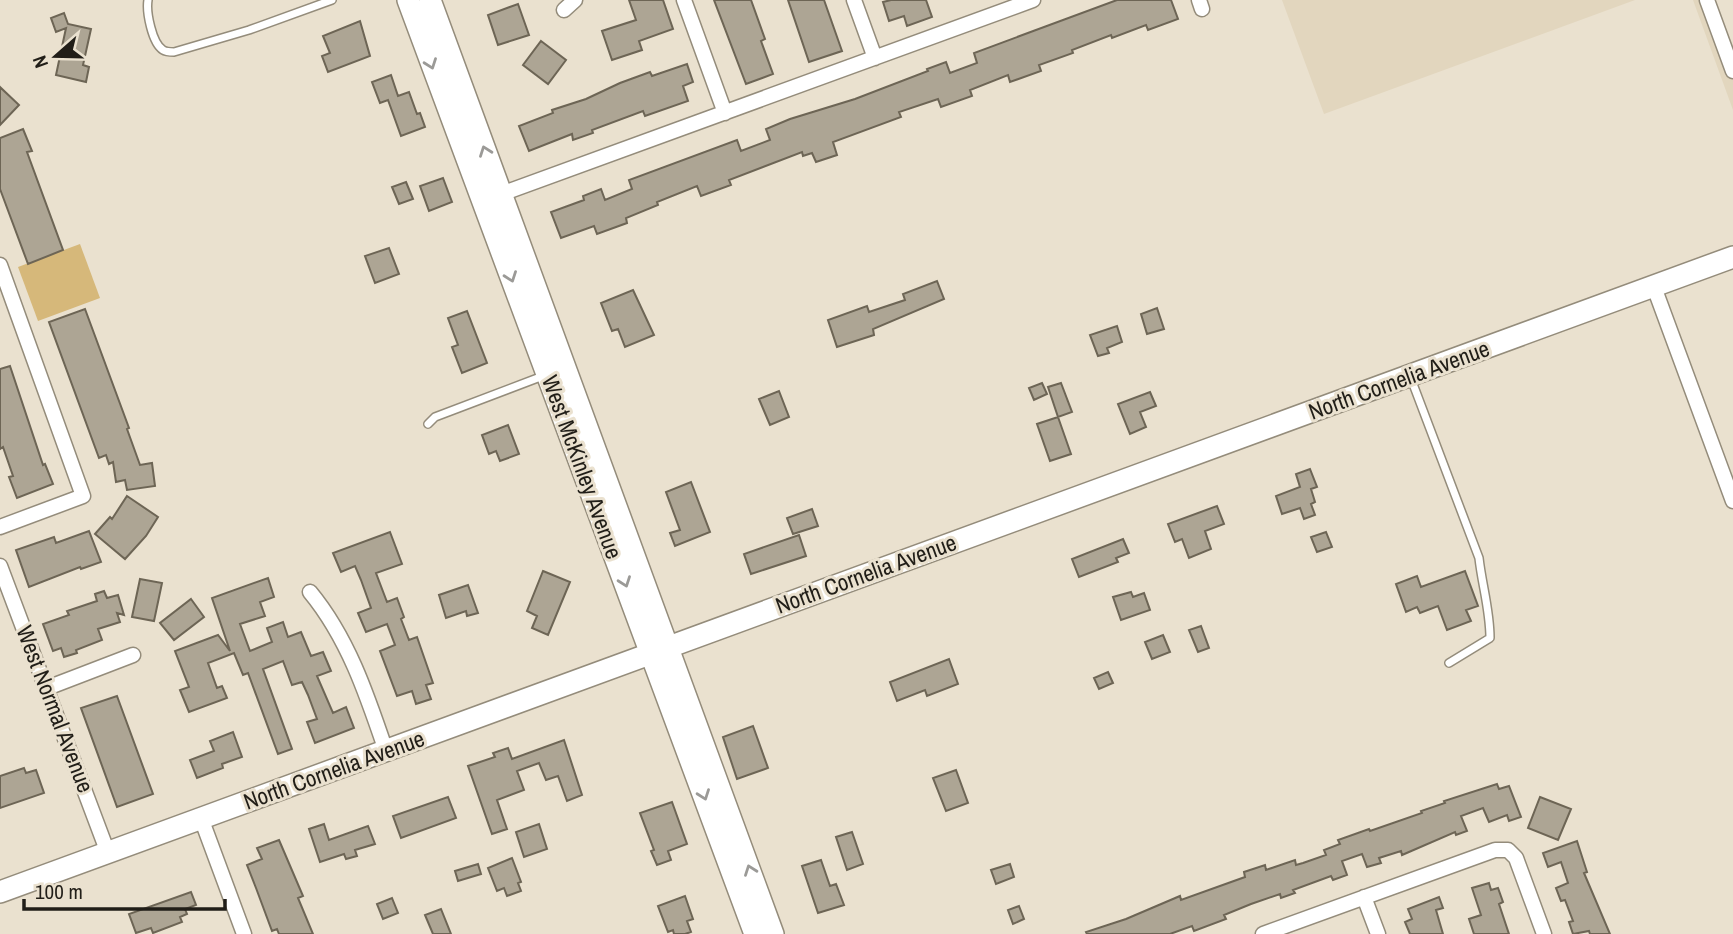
<svg xmlns="http://www.w3.org/2000/svg" width="1733" height="934" font-family="'Archivo Narrow',sans-serif">
<rect width="100%" height="100%" fill="#eae1cf"/>
<path fill="#e2d6be" d="M1282,0H1635L1324,114Z
M1693,0H1712L1733,56V110Z"/>
<path fill="#d6b87a" d="M80,244L100,298L38,321L18,267Z"/>
<path fill="#ada594" stroke="#6d6555" stroke-width="2" d="M629,0H663L673,29L639,41L642,50L612,60L602,31L636,20Z
M714,0H751L765,39L761,41L773,74L746,84Z
M788,0H824L842,51L809,62Z
M891,0H926L932,17L907,26L904,16L889,21L883,2Z
M1117,0H1171L1178,19L1148,30L1146,25L1112,38L1111,35L1072,50L1073,53L1039,65L1041,71L1010,82L1008,75L970,90L972,96L941,107L938,99L899,112L901,117L833,142L837,155L816,162L812,153L803,156L802,152L729,180L731,185L701,196L697,186L657,202L658,205L626,218L627,223L597,234L594,226L561,238L551,212L584,200L583,196L601,189L605,200L632,189L629,180L737,140L741,151L770,140L766,129L790,119L855,99L928,71L927,69L946,62L950,73L977,63L974,53Z
M518,4L529,35L498,45L488,15Z
M64,13L68,24L91,29L83,65L89,67L86,82L56,75L66,28L56,32L51,18Z
M360,21L370,56L328,72L322,56L330,53L323,36Z
M541,41L566,60L548,84L523,65Z
M687,64L693,82L683,86L688,101L645,116L643,111L592,130L593,133L573,140L572,134L529,151L519,126L553,113L552,110L586,99L620,83L650,72L652,76Z
M391,75L398,96L409,92L417,114L420,113L425,127L401,136L388,100L380,103L372,82Z
M0,87L19,105L0,125Z
M23,129L32,151L27,152L63,250L28,264L0,189V138Z
M443,178L452,202L429,211L420,186Z
M406,182L413,199L399,204L392,187Z
M389,248L399,274L375,283L365,256Z
M937,281L944,299L873,329L874,335L837,347L828,320L867,306L869,312L905,300L903,294Z
M633,290L654,335L625,347L618,329L612,331L601,303Z
M1157,308L1164,329L1147,334L1141,314Z
M85,309L129,428L127,429L140,465L152,463L155,486L127,490L125,480L116,482L113,462L109,464L106,455L99,458L49,322Z
M467,311L487,363L462,373L452,347L458,345L448,318Z
M1117,326L1122,342L1107,348L1109,353L1098,356L1090,335Z
M10,366L43,465L45,464L53,484L17,498L9,477L13,476L3,447L0,449V369Z
M1042,383L1047,394L1034,400L1029,388Z
M1061,383L1072,412L1058,417L1048,387Z
M779,391L789,417L770,425L759,399Z
M1150,392L1156,406L1140,412L1146,427L1130,434L1118,404Z
M1058,417L1071,454L1050,461L1037,424Z
M508,425L519,454L500,461L496,451L489,454L482,435Z
M1310,469L1317,487L1311,489L1315,502L1311,504L1315,515L1304,519L1300,508L1282,514L1276,496L1300,487L1296,474Z
M691,482L710,532L675,546L670,533L680,530L666,492Z
M127,496L158,517L146,536L125,559L95,534L110,517L112,519Z
M1217,506L1224,524L1205,531L1211,549L1189,558L1182,539L1175,542L1168,524Z
M812,509L818,526L793,534L787,518Z
M89,531L101,562L81,569L80,567L29,587L16,550L54,537L56,543Z
M390,532L402,564L376,573L387,602L397,598L404,617L401,619L409,640L417,637L433,683L426,685L431,699L416,704L412,691L397,696L380,651L395,645L387,624L366,632L358,613L371,608L361,580L355,566L341,572L333,553Z
M1326,532L1332,547L1317,552L1311,537Z
M799,535L806,556L751,574L744,554Z
M1123,539L1129,553L1116,558L1118,562L1079,577L1072,559Z
M543,571L570,582L548,635L532,628L537,616L527,611Z
M1465,571L1478,606L1466,610L1471,621L1447,630L1438,606L1420,613L1417,607L1406,612L1396,584L1417,576L1421,587Z
M268,578L274,597L260,602L265,616L240,624L250,651L272,642L267,628L283,622L288,637L301,632L311,656L323,652L331,671L317,676L333,713L346,707L354,728L315,743L307,722L317,719L308,695L302,682L292,685L283,661L263,669L292,749L278,754L248,673L243,675L234,653L208,663L217,688L222,686L227,698L189,712L180,690L189,687L175,651L218,635L230,651L212,598Z
M140,579L162,583L154,621L132,617Z
M468,585L478,613L467,616L466,611L446,618L439,595Z
M104,591L107,598L118,595L124,615L117,613L120,622L98,629L102,640L76,650L77,653L64,657L61,648L53,651L43,624L69,615L67,611L97,601L95,594Z
M1131,592L1133,597L1144,593L1150,610L1121,620L1113,597Z
M191,599L204,617L174,640L160,623Z
M1201,626L1209,648L1198,652L1189,630Z
M1163,635L1170,652L1152,659L1145,642Z
M949,659L958,684L927,696L925,690L897,701L890,682Z
M1108,672L1113,683L1099,689L1094,678Z
M117,696L153,794L117,807L81,708Z
M753,726L768,768L737,779L723,737Z
M233,732L242,757L222,764L223,768L197,778L190,760L214,751L210,741Z
M564,740L582,795L567,801L558,776L546,780L539,763L517,771L524,790L497,800L507,829L492,834L468,766L495,757L493,753L508,748L512,759Z
M24,768L26,773L36,770L44,793L0,808V776Z
M956,770L968,803L946,811L933,778Z
M1497,784L1499,789L1509,786L1521,817L1509,821L1507,815L1489,822L1483,808L1461,816L1467,831L1456,835L1455,832L1402,855L1401,851L1379,858L1381,863L1367,867L1362,854L1342,861L1347,875L1333,880L1331,876L1293,890L1295,893L1281,898L1280,894L1251,904L1224,915L1226,919L1194,931L1192,926L1170,934H1087L1086,932L1126,919L1180,896L1181,900L1245,877L1244,872L1265,865L1266,870L1295,860L1296,865L1303,863L1326,855L1324,850L1340,844L1338,840L1369,829L1370,831L1422,813L1421,811L1445,803L1444,801Z
M448,797L456,818L401,838L393,816Z
M1540,797L1571,809L1558,840L1528,828Z
M672,802L687,844L668,851L671,860L657,865L651,851L654,850L640,813Z
M324,824L329,840L368,826L375,844L355,850L357,856L346,859L344,854L320,862L309,829Z
M539,824L547,849L524,857L516,832Z
M852,832L863,864L847,870L836,837Z
M279,840L303,896L298,898L313,934H279L277,929L272,931L256,888L247,865L262,859L257,848Z
M1577,841L1587,872L1584,873L1610,934H1590L1589,931L1573,934L1569,922L1573,921L1565,900L1561,901L1556,888L1568,883L1561,862L1548,867L1543,853Z
M512,858L521,882L518,883L521,891L507,896L504,888L497,891L488,868Z
M821,860L830,886L836,884L844,905L818,913L802,866Z
M478,864L481,874L458,881L455,871Z
M1010,864L1014,877L996,884L991,870Z
M1489,883L1491,890L1498,888L1503,902L1499,904L1509,934H1474L1469,919L1481,915L1472,888Z
M191,892L196,905L185,909L187,914L180,917L182,922L153,933L151,928L136,933L129,914Z
M685,896L693,919L687,921L691,932L685,934H674L673,930L668,932L658,906Z
M1439,897L1443,908L1436,910L1443,934H1410L1405,922L1412,919L1408,909Z
M392,898L398,913L383,919L377,904Z
M1019,906L1024,919L1013,924L1008,910Z
M441,909L451,934H433L425,915Z"/>
<g fill="none" stroke-linecap="round" stroke-linejoin="round">
<defs>
<path id="lane" d="M148,0C146,12 152,43 163,50C166,52 171,52 174,52L249,30L332,0
M1410,376L1479,558C1482,585 1490,610 1490,638L1449,663
M428,424L435,417L543,376"/>
<path id="street" d="M684,0L725,113
M854,0L875,58
M1199,0L1202,9
M1707,0L1733,71
M564,10L575,0
M501,194L1033,0
M0,265L83,496L0,527
M1654,287L1733,501
M0,566L108,853
M310,592C348,638 367,695 386,751
M47,688L133,655
M201,818L244,934
M1364,897L1378,934
M1263,934L1495,850H1508L1516,858L1544,934"/>
<path id="secondary" d="M408,0L755,934
M430,0L773,934
M0,892L1733,257"/>
</defs>
<use href="#lane" stroke="#948c7b" stroke-width="10"/>
<use href="#street" stroke="#948c7b" stroke-width="17"/>
<use href="#secondary" stroke="#948c7b" stroke-width="24"/>
<use href="#lane" stroke="#fff" stroke-width="7"/>
<use href="#street" stroke="#fff" stroke-width="14"/>
<use href="#secondary" stroke="#fff" stroke-width="21"/>
</g>
<defs><path id="oneway-chevron" d="M-2-3.5L2.5 0L-2 3.5" fill="none" stroke-width="1.6" stroke-linecap="round" stroke-linejoin="round" transform="scale(1.75)"/></defs>
<g stroke="#9b9a97">
<use href="#oneway-chevron" transform="translate(431 64) rotate(70)"/>
<use href="#oneway-chevron" transform="translate(485 151) rotate(-110)"/>
<use href="#oneway-chevron" transform="translate(511 277) rotate(70)"/>
<use href="#oneway-chevron" transform="translate(625 582) rotate(70)"/>
<use href="#oneway-chevron" transform="translate(704 795) rotate(70)"/>
<use href="#oneway-chevron" transform="translate(750 870) rotate(-110)"/>
</g>
<g text-anchor="middle" stroke-width="6" stroke-linejoin="round" paint-order="stroke">
<g font-size="23" fill="#211e18" stroke="#eae1cf">
<text transform="translate(1399 380) rotate(-20)" y="8">North Cornelia Avenue</text>
<text transform="translate(582 467) rotate(70)" y="8">West McKinley Avenue</text>
<text transform="translate(866 574) rotate(-20)" y="8">North Cornelia Avenue</text>
<text transform="translate(55 709) rotate(69)" y="8">West Normal Avenue</text>
<text transform="translate(334 770) rotate(-20)" y="8">North Cornelia Avenue</text>
</g>
</g>
<g transform="translate(56 56) rotate(250)" stroke="#eae1cf" stroke-width="5" paint-order="stroke">
<path d="M0-5L12 26L0 18L-12 26Z" fill="#211e18"/>
<text y="-10" font-size="19" font-weight="bold" text-anchor="middle" fill="#211e18">N</text>
</g>
<path d="M24 899v10h201v-10" fill="none" stroke="#211e18" stroke-width="3.5"/>
<text x="35" y="899" font-size="21" fill="#211e18" stroke="#eae1cf" stroke-width="5" paint-order="stroke">100 m</text>
</svg>
